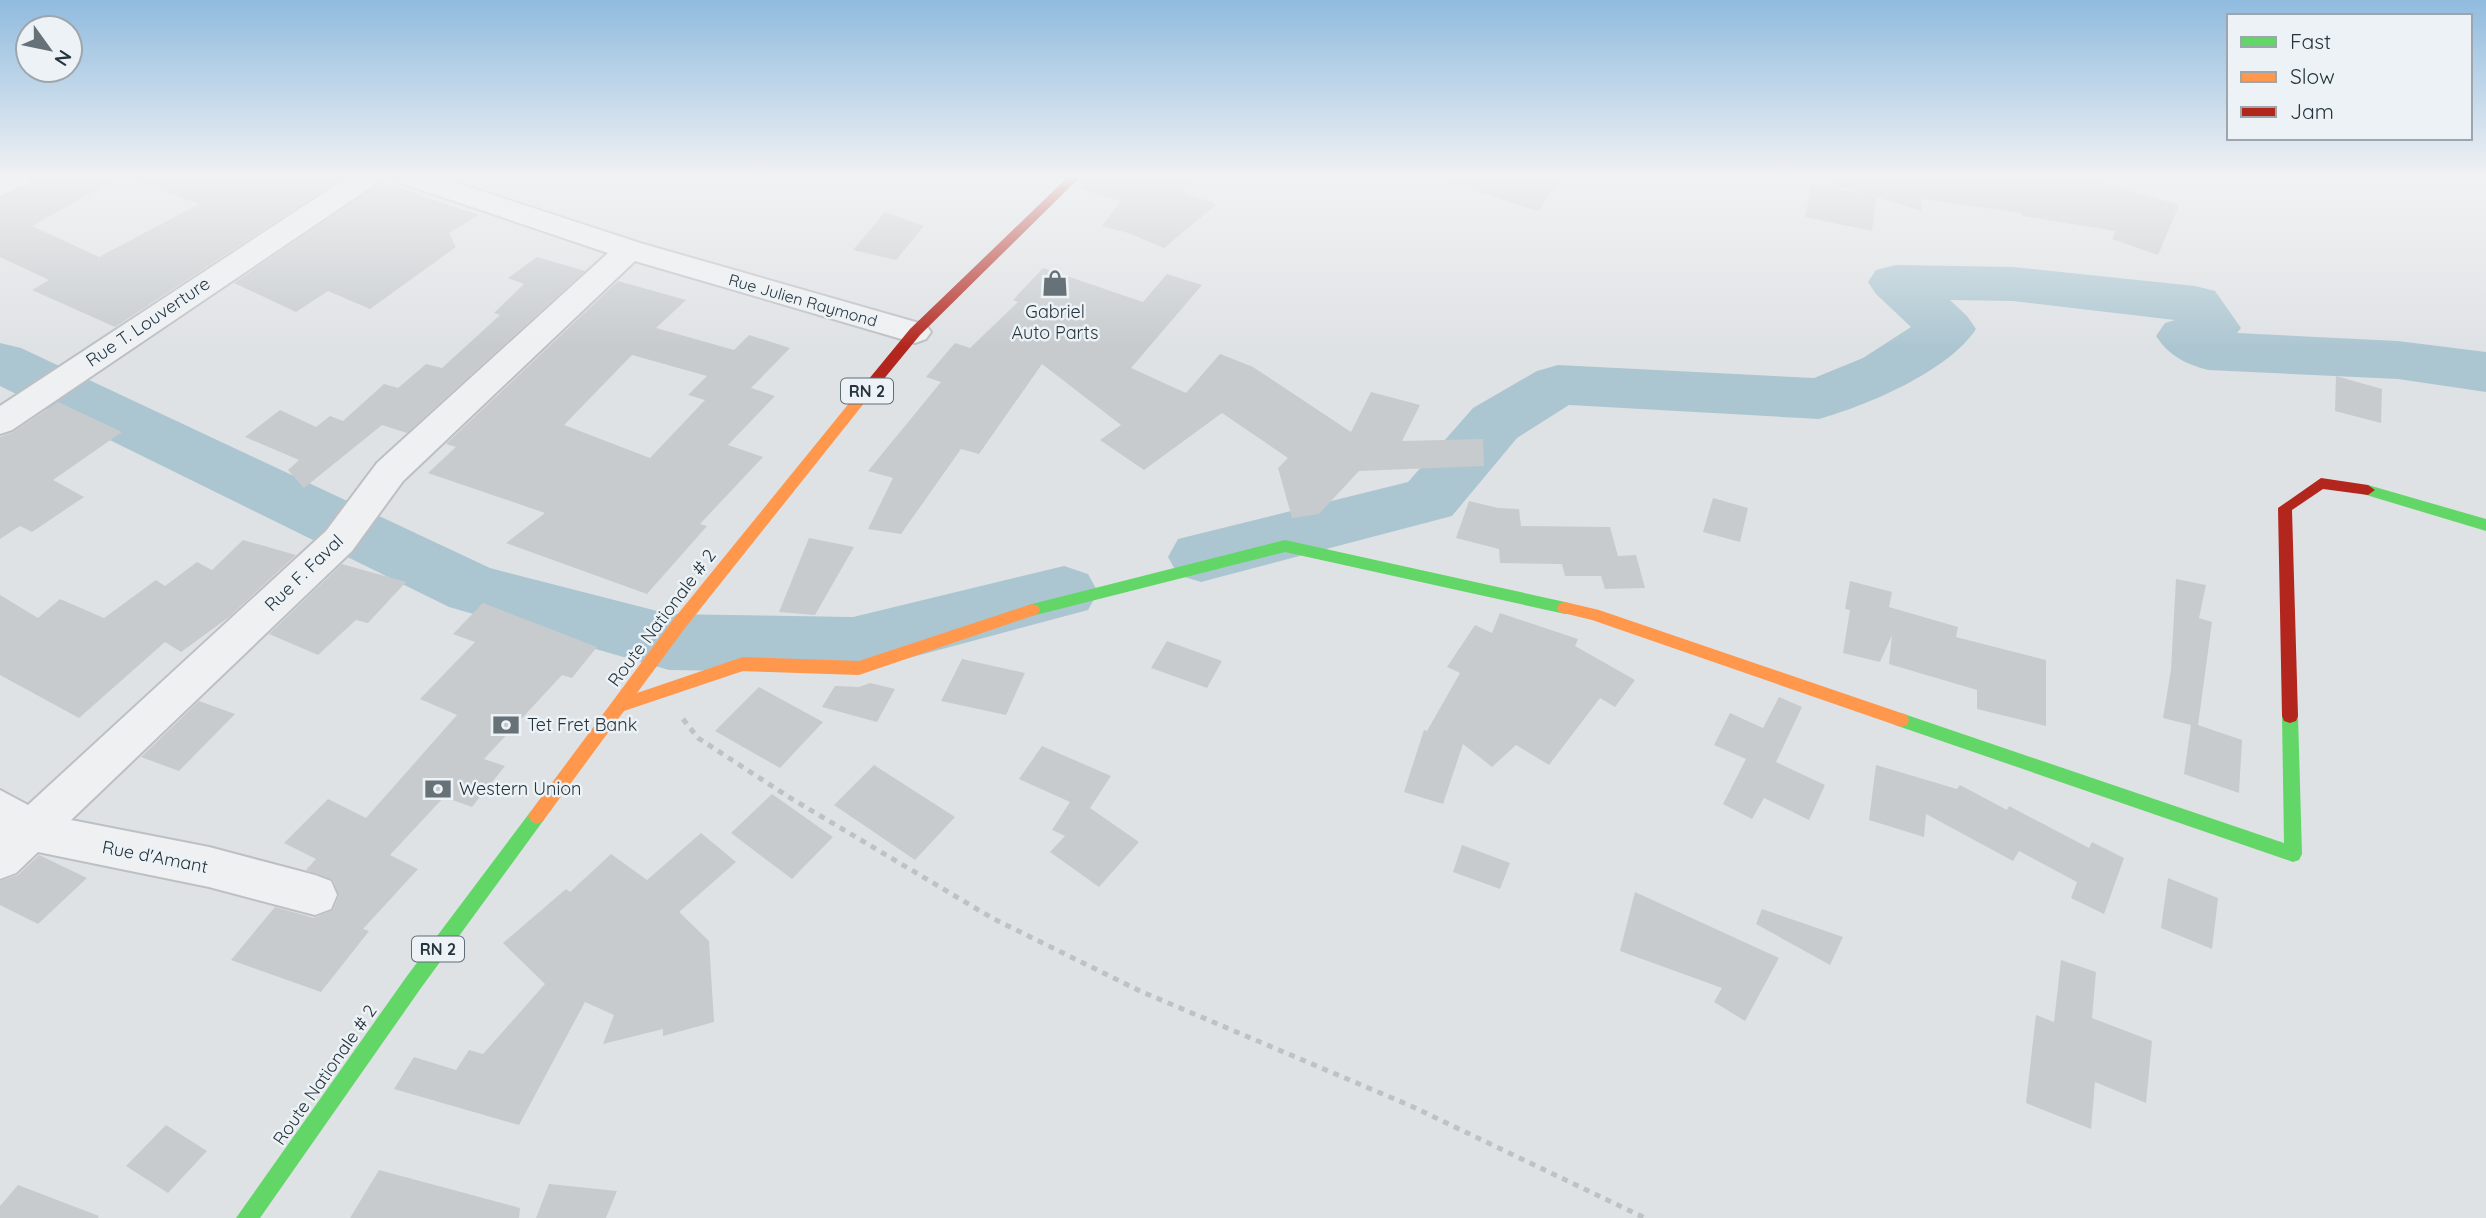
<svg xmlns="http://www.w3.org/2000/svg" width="2486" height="1218" font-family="Quicksand,sans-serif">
<rect width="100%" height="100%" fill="#dfe2e5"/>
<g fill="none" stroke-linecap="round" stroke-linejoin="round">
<path fill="#acc6d1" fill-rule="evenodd" d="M1896,265L2013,267L2195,286L2215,291L2241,328L2237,333L2398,341L2486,352V392L2398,379L2208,370C2186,364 2169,356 2156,336L2165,323L2175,320L2013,301L1950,300L1967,316L1976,329C1949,371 1866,406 1819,419L1569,405L1517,438L1452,516L1201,582L1178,575L1168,557L1178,539L1408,482L1473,408L1537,371L1558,365L1814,378L1863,358L1911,327L1876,294L1868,282L1876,270Z
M0,343L21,348L490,568L669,614L853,617L1064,566L1088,574L1098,592L1088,610L853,673L669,670L449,607L0,386Z"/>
</g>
<path fill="#c7cbcd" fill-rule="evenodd" d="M36,177H120L32,226L99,257L199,204L133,180L134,177H344L115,327L32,290L49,280L0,257V198L30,185Z
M1090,177H1191L1182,193L1217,204L1164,248L1128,233L1102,226L1121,201L1080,189Z
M1452,177H1560L1540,209L1534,210L1451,183Z
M1834,177H2104L2105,183L2179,205L2158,255L2112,239L2116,231L2022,216L2021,213L1921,199L1922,211L1876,197L1872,231L1805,217L1812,183L1875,197L1833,184Z
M381,182L479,215L449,233L456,247L370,309L328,291L296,312L234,283Z
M885,212L924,226L896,260L853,250Z
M537,257L585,271L407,433L382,425L304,488L288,470L299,460L245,437L280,410L316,427L330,416L343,421L384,384L398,388L426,364L442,368L500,315L494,313L524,284L508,278Z
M1043,268L1143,302L1167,274L1202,285L1131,368L1186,393L1220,354L1253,367L1351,432L1371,392L1420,405L1402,441L1483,439L1484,466L1359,471L1319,514L1292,518L1278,468L1288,458L1222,413L1144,470L1100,440L1121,425L1042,364L979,454L961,449L901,534L868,529L893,478L868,471L941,382L926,377L955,343L970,348L1018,302L1013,300Z
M618,281L686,300L656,328L734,350L749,335L790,348L751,388L775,396L728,445L763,457L700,524L707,526L647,594L506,543L545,513L428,473L456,447L446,444ZM632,355L707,376L688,395L705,400L650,458L564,425Z
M2336,376L2382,389L2381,423L2335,411Z
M58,402L122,432L53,480L84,497L32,532L20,526L0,539V437L13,432Z
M1713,498L1748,508L1740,542L1703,532Z
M1469,501L1498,508L1519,509L1521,526L1610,527L1618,556L1636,555L1645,588L1605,589L1601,576H1565L1562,564L1500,563L1499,549L1456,538Z
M809,538L854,547L815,615L779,612Z
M243,540L296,555L229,617L181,652L165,642L79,718L0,675V595L38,618L60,599L104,618L156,580L165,586L197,562L212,570Z
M342,564L406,582L368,623L356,620L318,655L269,634Z
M2176,579L2206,585L2199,618L2212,622L2198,725L2242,740L2239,793L2184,774L2191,725L2163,718L2171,670Z
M1850,581L1892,592L1889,607L1958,627L1956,637L2046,660V726L1977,709V690L1889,664L1892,635L1880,662L1843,653L1850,610L1845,609Z
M483,603L597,647L572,678L562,675L484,759L505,766L472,807L444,797L390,855L418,869L363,929L369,931L321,992L231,960L275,907L314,918L333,910L339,896L333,880L306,870L316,859L284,843L328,799L366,818L457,715L420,699L475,642L453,634Z
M1500,613L1578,639L1575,646L1635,680L1615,707L1600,698L1549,765L1516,745L1492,767L1463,744L1443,804L1404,792L1424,730L1427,731L1460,673L1447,667L1475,625L1492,633Z
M1167,641L1222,661L1207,688L1151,668Z
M962,659L1025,673L1006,715L941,701Z
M870,683L895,689L877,722L822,707L835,686L859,687Z
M759,687L823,722L780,768L715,731Z
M1779,697L1802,707L1776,762L1825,785L1809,820L1764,798L1752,819L1723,804L1746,759L1714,745L1730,713L1763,728Z
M199,701L235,714L179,771L141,757Z
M1042,746L1111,776L1090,808L1139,842L1099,887L1050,852L1065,836L1052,830L1070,802L1019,779Z
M874,765L955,817L915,860L834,805Z
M1876,765L1957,789L1960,785L2007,810L2009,806L2089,848L2092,842L2124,858L2104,914L2071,898L2077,882L2019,851L2013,861L1926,814L1924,837L1869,820Z
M772,794L833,837L792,879L731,833Z
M701,833L736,862L679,912L709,941L714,1022L663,1036V1029L603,1044L614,1015L585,1002L519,1125L394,1089L414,1057L456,1070L469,1050L483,1054L545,984L503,943L566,889L570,892L611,854L647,880Z
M1462,845L1510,863L1500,889L1453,872Z
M39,855L87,878L38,924L0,905V881L18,875Z
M2168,878L2218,898L2212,949L2161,928Z
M1635,892L1779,958L1745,1021L1714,1002L1722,988L1620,951Z
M1762,909L1843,937L1830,965L1756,924Z
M2061,960L2096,972L2092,1018L2152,1041L2146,1103L2095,1082L2091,1129L2026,1103L2036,1015L2054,1022Z
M166,1125L207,1151L168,1193L126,1166Z
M379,1170L520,1208L519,1218H350Z
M549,1184L617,1191L606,1218H536Z
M18,1185L99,1216L98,1218H0V1206Z"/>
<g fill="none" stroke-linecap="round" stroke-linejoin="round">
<defs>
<path id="street" d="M0,177H33L29,183L0,196Z
M348,177H381L377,183L12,430L0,434V406Z
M397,177H438L640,243L926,325L931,332L926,339L915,343L635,261L403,481L352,551L71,820L209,847L315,875L331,881L337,895L331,909L315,915L209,887L38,852L16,873L0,879V790L28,805L326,531L377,463L608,253L401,183Z"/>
</defs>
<use href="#street" stroke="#bdc0c3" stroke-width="4"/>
<path stroke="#bec2c5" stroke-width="5" stroke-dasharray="6 6" stroke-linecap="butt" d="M683,719L698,738L792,799L992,918L1140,991L1411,1106L1645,1218"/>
<use href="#street" fill="#eff0f1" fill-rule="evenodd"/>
<path fill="#63d668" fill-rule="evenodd" d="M2368,485L2486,519V531L2363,494L2361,490L2363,486Z
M1285,540L1565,602L1571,604L1573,608L1571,612L1565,614L1285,552L1032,616L1026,614L1024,610L1026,606L1032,604Z
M2290,709L2296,711L2298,716L2302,854L2299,860L2293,862L1895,725L1893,720L1895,715L1901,713L2284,843L2282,716L2284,711Z
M537,808L543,811L546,816L543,821L421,988L260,1218H236L407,976L531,811Z"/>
<path fill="#ff974d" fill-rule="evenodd" d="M864,389L869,391L871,394L869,397L685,628L637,693L743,657L859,661L1032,604L1038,606L1040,610L1038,614L859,675L743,671L624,711L543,821L537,824L531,821L528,816L531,811L673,620L859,391Z
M1565,602L1599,610L1907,715L1909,720L1907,725L1901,727L1592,620L1559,612L1557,608L1559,604Z"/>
<path fill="#b3261e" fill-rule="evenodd" d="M1068,177H1080L920,335L869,397H859L857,394L859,391L910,329Z
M2321,478L2368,485L2375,490L2368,495L2323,489L2292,510L2298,716L2296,721L2290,723L2284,721L2282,716L2278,508Z"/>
</g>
<linearGradient id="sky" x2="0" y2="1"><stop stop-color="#90bbdf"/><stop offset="0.51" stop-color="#f1f2f3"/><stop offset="1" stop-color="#f1f2f3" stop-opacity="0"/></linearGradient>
<rect width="2486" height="347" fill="url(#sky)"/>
<defs>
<symbol id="shop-bare" viewBox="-9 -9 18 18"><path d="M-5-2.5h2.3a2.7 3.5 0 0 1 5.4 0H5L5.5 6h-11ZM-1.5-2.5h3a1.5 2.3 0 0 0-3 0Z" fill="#677178" stroke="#ecf2f5" stroke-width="2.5" paint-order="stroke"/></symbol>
<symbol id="bank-bare" viewBox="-9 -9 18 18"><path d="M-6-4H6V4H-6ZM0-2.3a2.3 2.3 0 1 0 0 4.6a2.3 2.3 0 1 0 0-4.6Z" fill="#677178" stroke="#ecf2f5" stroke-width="2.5" paint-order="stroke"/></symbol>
</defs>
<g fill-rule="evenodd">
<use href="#shop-bare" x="1036" y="264" width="38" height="38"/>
<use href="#bank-bare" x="487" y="706" width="38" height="38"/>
<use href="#bank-bare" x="419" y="770" width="38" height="38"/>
</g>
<g text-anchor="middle" stroke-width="5" stroke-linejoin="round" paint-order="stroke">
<g font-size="16" fill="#26343e" stroke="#ecf2f5">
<text transform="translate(803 300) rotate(16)" y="6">Rue Julien Raymond</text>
</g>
<g fill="#ecf2f5" stroke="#616d75" stroke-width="2">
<rect x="841" y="378.5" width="52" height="25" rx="5"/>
<rect x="412" y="936.5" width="52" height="25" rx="5"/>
</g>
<g font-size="16" font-weight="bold" fill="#26343e">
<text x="867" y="397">RN 2</text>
<text x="438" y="955">RN 2</text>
</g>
<g font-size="18" fill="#26343e" stroke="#ecf2f5" text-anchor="start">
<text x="1055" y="318" text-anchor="middle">Gabriel<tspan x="1055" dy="21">Auto Parts</tspan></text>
<text x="527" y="731">Tet Fret Bank</text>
<text x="459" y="795">Western Union</text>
</g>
<g font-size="18" fill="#26343e" stroke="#ecf2f5">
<text transform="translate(148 322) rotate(-34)" y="6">Rue T. Louverture</text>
<text transform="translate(304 573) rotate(-44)" y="6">Rue F. Faval</text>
<text transform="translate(662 618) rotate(-53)" y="6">Route Nationale # 2</text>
<text transform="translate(155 857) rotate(11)" y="6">Rue d'Amant</text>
<text transform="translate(325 1075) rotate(-55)" y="6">Route Nationale # 2</text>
</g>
</g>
<rect x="2227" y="14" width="245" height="126" fill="#ecf2f5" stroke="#9da6ac" stroke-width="2"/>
<rect x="2241" y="37" width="35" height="10" fill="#63d668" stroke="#9da6ac" stroke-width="2"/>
<text x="2290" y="49" font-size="21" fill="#26343e">Fast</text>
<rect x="2241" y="72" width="35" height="10" fill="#ff974d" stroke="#9da6ac" stroke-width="2"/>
<text x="2290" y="84" font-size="21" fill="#26343e">Slow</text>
<rect x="2241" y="107" width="35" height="10" fill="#b3261e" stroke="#9da6ac" stroke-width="2"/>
<text x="2290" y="119" font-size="21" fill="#26343e">Jam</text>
<g transform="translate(49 49) rotate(123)"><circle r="33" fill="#ecf2f5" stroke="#9da6ac" stroke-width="2"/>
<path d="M0-5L12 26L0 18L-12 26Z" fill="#677178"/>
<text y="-10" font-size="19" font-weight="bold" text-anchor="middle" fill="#26343e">N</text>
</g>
</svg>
